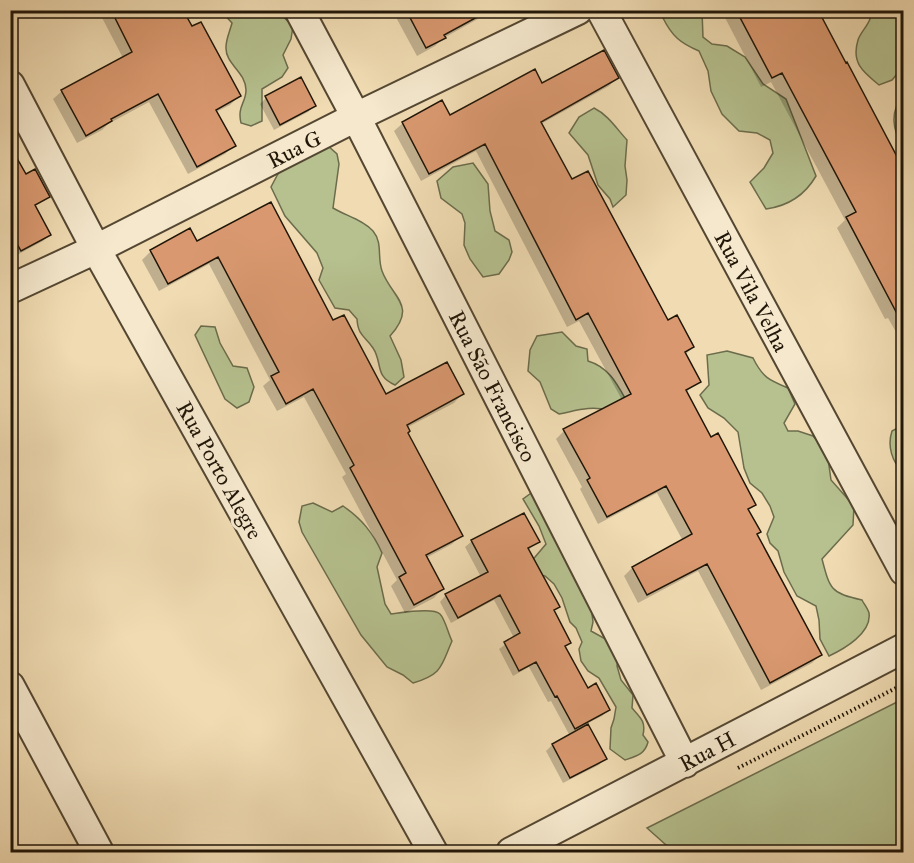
<svg xmlns="http://www.w3.org/2000/svg" width="914" height="863" font-family="'IM FELL Great Primer',serif">
<rect width="100%" height="100%" fill="#f0dbb2"/>
<filter id="stains"><feTurbulence type="fractalNoise" baseFrequency=".00333" numOctaves="4"/><feColorMatrix values="0 0 0 0 .2 0 0 0 0 .09 0 0 0 0 .02 0 0 0 .5 -.17"/></filter>
<radialGradient id="worn" r=".72"><stop offset=".6" stop-color="#630" stop-opacity="0"/><stop offset="1" stop-color="#630" stop-opacity=".3"/></radialGradient>
<path fill="#b6c18f" stroke="#6b6c4c" stroke-width="1.5" d="M221,11H277L293,26L291,39L283,55L288,68L282,77L262,89V121L251,126L241,123C237,106 246,103 246,90C246,72 225,64 226,47C226,39 230,31 232,23Z
M667,11H702L703,37L712,44L727,46L745,57L763,84L786,99L816,176C805,195 788,206 766,209L750,182L764,168L773,153L770,140L757,133L739,131L722,114L711,91L708,71L699,51C680,43 672,36 663,18Z
M866,11H903V67L892,80L879,85C863,72 851,63 858,40C860,33 867,27 870,19Z
M903,97V145C892,131 890,110 903,97Z
M594,108C608,115 616,128 627,140L625,166L627,180L626,195L613,207L610,199L598,185L588,155L569,133L579,117Z
M327,145L337,154L339,164L333,208C346,216 362,219 373,231C383,243 377,257 382,271C392,298 418,305 390,336L401,360L404,377L395,385C374,376 383,363 373,348C365,336 358,336 357,319L349,310L335,308L319,280L323,268L317,253L285,216L271,187L280,170Z
M473,163L488,184L490,211L495,231L509,240L512,252L509,260L499,274L483,277L470,259L464,245L465,223L462,214L441,198L437,181L453,167Z
M201,326L215,327L220,343L233,366L247,368L254,387L249,402L237,408L225,399L195,335Z
M562,332L576,346L587,349L588,361C608,367 616,382 626,400L609,410C589,406 579,410 559,414L551,409L540,382L528,371L530,350L537,336Z
M727,351L753,358C763,378 769,380 788,388L795,404L784,423L788,431H798L813,436L827,451L831,480L854,506L853,525L822,559C830,590 831,593 862,600C864,604 868,609 869,613C872,633 844,649 829,656L820,639L819,620L816,606L797,596L784,572L778,551L770,543L767,534L774,517L770,506L762,493L750,483L744,468L738,432L724,418L708,408L700,395L709,385L707,355Z
M903,425V472C892,462 887,446 892,431Z
M534,491L559,534L560,549L590,598L593,622L591,631L611,642L618,658L617,666L621,680L633,695L632,708C641,718 646,722 643,735L648,742C645,754 637,756 625,760L610,749L611,728L614,719L616,707L599,678L588,671L581,661L579,649L582,642L576,628L570,622L562,598L554,584L545,576L532,574L530,563L546,544L539,526L523,499Z
M313,503L332,512L343,506C362,519 373,533 382,553L377,567L385,604L391,614C400,613 433,607 440,614C445,619 448,633 452,641C441,666 443,674 413,683L403,675L387,667L361,635L302,532L299,522L302,506Z
M903,699V852H674L647,828Z"/>
<path fill="#0003" d="M98,10H182L191,28L239,96L230,105L216,112L234,145L225,154L188,174L149,102L108,124L102,130L77,143L53,99L62,91L123,58Z
M392,10H494L442,39L435,46L417,56Z
M721,10H816L846,64L904,172V346L888,318L885,319L837,228L845,220L771,82L761,87Z
M617,78L609,86L541,124L572,181L668,322L693,347L685,355L699,381L685,393L710,439L754,505L747,511L756,535L820,655L812,663L761,690L698,571L638,603L624,576L632,568L683,541L657,493L598,524L580,489L582,487L556,439L564,431L622,400L579,321L567,327L476,151L421,181L394,131L403,123L449,117L542,85Z
M266,98L314,106L308,112L274,130L260,104Z
M10,150L25,176L48,196L34,207L49,235L43,241L15,256L10,248Z
M190,230L196,243L333,322L385,396L462,394L454,403L406,428V433L461,535L452,544L426,558L442,589L434,598L405,613L391,586L397,580L342,477L346,474L304,397L277,411L263,386L270,380L209,264L159,291L142,260L151,251Z
M472,541L538,542L528,550L558,607L553,612L569,642L564,648L587,690L608,710L602,716L586,724L605,758L599,765L563,783L546,751L552,745L570,736L551,701L548,702L529,667L513,676L499,649L514,638L494,600L451,623L440,602L446,595L481,577L465,547Z"/>
<path fill="#d9986f" stroke="#201608" stroke-width="1.5" d="M111,10H183L192,26L201,22L241,96L216,110L236,146L197,167L158,94L111,119L112,121L86,136L61,90L132,52Z
M406,10H490L444,35L446,38L426,48Z
M736,10H818L846,63L847,62L903,168V325L846,217L856,212L782,73L772,78Z
M604,50L619,78L541,122L572,179L588,171L668,320L677,315L694,347L685,352L701,382L686,390L711,437L718,433L756,505L748,509L761,532L757,534L822,655L770,683L707,564L647,595L632,567L692,534L666,486L607,517L587,480L590,478L563,429L631,394L588,313L576,320L485,144L429,174L402,122L442,100L450,115L535,69L542,83Z
M301,77L316,106L280,125L265,96Z
M10,146L26,174L35,169L50,197L35,205L51,235L21,251L10,231Z
M271,202L333,320L344,315L386,394L447,362L464,394L407,425L410,431L408,433L463,536L426,555L444,589L414,605L399,577L406,573L350,468L354,465L313,389L286,404L271,376L279,372L218,257L168,284L150,250L190,228L197,241Z
M524,513L540,542L528,548L560,607L554,610L571,643L565,646L588,688L596,683L610,710L575,729L557,696L555,697L536,662L519,671L504,642L520,633L500,595L458,618L445,594L488,572L471,540Z
M588,724L607,759L570,778L552,744Z"/>
<g fill="none" stroke-linecap="round" stroke-linejoin="round">
<defs>
<path id="minor" d="M299,10L356,117L685,763
M601,10L904,571
M10,85L96,249L433,852
M10,289L96,249L356,117L578,10
M10,686L99,852
M511,852L904,648"/>
</defs>
<use href="#minor" stroke="#544732" stroke-width="32"/>
<path stroke="#201608" stroke-width="4" stroke-dasharray="1.5 3" stroke-linecap="butt" d="M738,768L904,684"/>
<use href="#minor" stroke="#f5e8cd" stroke-width="28"/>
</g>
<g text-anchor="middle" stroke-width="6" stroke-linejoin="round" paint-order="stroke">
<g font-size="22" fill="#201608" stroke="#f5e8cd">
<text transform="translate(294 149) rotate(-27)" y="8">Rua G</text>
<text transform="translate(752 291) rotate(62)" y="8">Rua Vila Velha</text>
<text transform="translate(493 386) rotate(63)" y="8">Rua São Francisco</text>
<text transform="translate(220 470) rotate(61)" y="8">Rua Porto Alegre</text>
<text transform="translate(707 751) rotate(-28)" y="8">Rua H</text>
</g>
</g>
<rect width="914" height="863" fill="none" stroke="#f0dbb2" stroke-width="36"/>
<rect x="12" y="12" width="890" height="839" fill="none" stroke="#201608" stroke-width="3"/>
<rect x="18" y="18" width="878" height="827" fill="none" stroke="#201608" stroke-width="1.5"/>
<rect width="100%" height="100%" filter="url(#stains)"/>
<rect width="100%" height="100%" fill="url(#worn)"/>
</svg>
